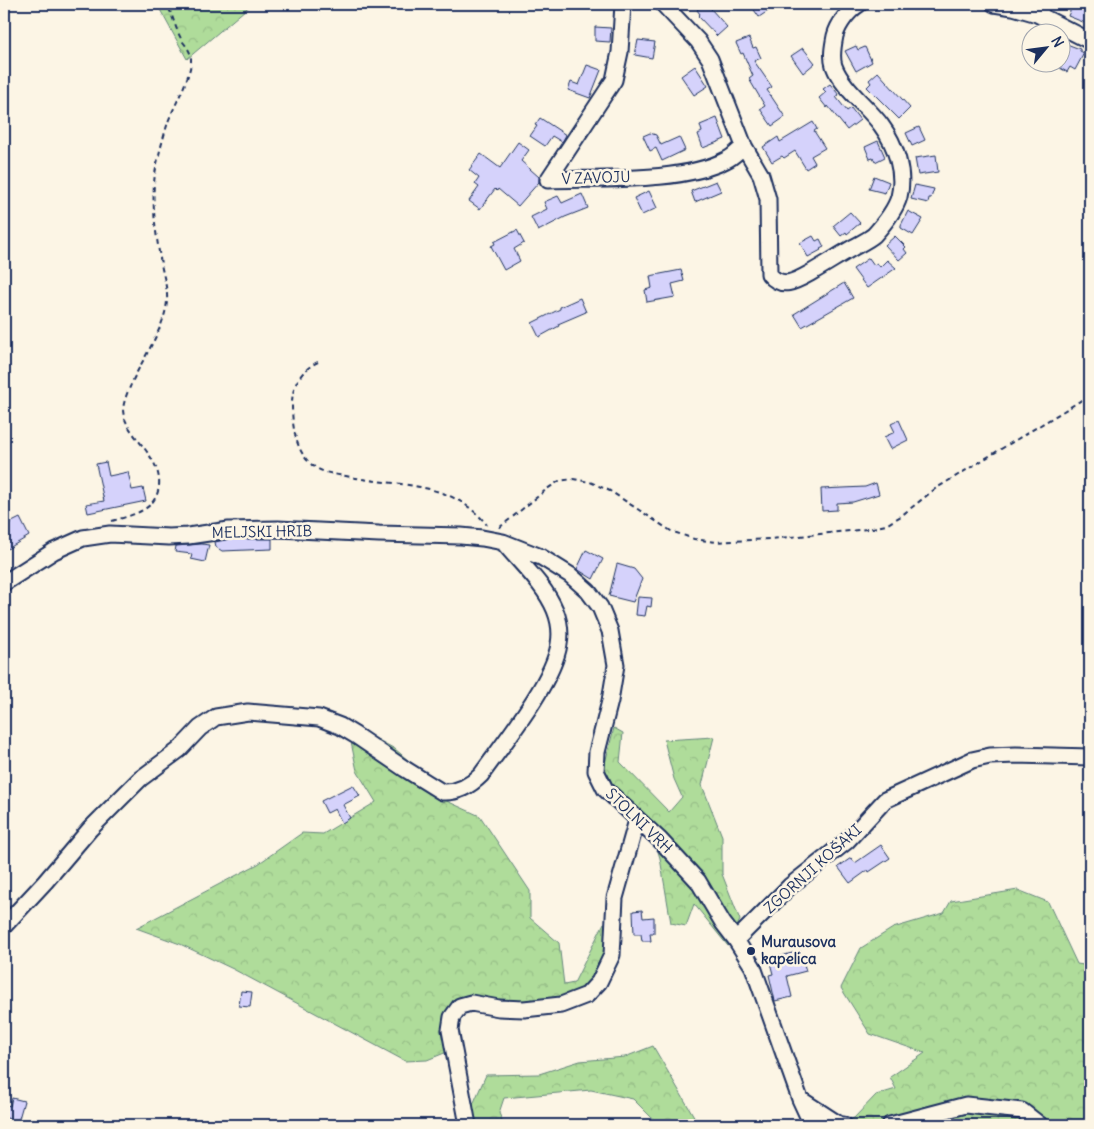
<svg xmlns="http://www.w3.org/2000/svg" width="1094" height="1129" font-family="Delius,sans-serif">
<defs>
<pattern id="forest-crowns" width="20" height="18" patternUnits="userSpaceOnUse" patternTransform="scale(1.25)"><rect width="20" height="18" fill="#afdc9a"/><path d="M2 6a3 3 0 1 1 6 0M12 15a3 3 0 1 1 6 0" fill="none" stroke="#96bd87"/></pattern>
</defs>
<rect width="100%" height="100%" fill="#fcf5e5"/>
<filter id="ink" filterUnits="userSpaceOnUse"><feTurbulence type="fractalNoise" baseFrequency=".02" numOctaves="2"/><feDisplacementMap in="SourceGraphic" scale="10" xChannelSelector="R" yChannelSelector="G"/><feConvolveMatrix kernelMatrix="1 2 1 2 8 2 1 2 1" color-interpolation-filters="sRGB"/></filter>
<g filter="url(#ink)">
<path fill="url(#forest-crowns)" stroke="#65867c" d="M157,4H252L187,59Z
M347,723L395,749L430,779L440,798L480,816L530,891V918L559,943L564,985L574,983L604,923L610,926L609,953L585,990L560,1001L457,1003L447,1052L427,1060L405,1061L233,969L180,944L136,928L258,864L302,833L323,834L376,802L357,771Z
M614,728L623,733L620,762L669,812L682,797L674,779L664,740L714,737L702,785L722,836V874L740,920L728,946L694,904L686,926L671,923L660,858L648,819L612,783L604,767Z
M1018,890L1048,902L1077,964L1090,966V1125H839L854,1118L876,1095L896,1089L890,1077L925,1053L870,1034L841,988L861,948L893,928L944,913L951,901Z
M653,1046L699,1125H659L633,1099L591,1090L504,1098L499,1113L504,1125H475L471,1109L486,1075L539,1074L580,1061L625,1057Z"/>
<path fill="#d5d2fb" stroke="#1b2f5e" d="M704,4H717L711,9L727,27L717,36L698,16L700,14L697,10Z
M750,4H767L771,9L759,17Z
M1073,4H1090V19L1088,24L1068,16Z
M595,27L611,28L610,42L595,41Z
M749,38L753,48L756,47L761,58L754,61L772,87L767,90L785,117L772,126L760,109L765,106L749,79L753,76L743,53L741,54L736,43Z
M638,40L655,42L652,58L635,55Z
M1064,43L1080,49V51L1084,53L1075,70L1070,67L1067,72L1060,68L1062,64V48Z
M856,46L858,50L865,47L872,62L856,71L845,51Z
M803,48L815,63L803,73L791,56Z
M587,65L601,70L590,98L568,90L571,82L579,85Z
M695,66L708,86L694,95L681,76Z
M878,72L910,108L899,119L867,87L871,83L869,80Z
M830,84L839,95L836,97L847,111L851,108L860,120L847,130L828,106L827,108L819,98L826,92L823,89Z
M540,118L566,135L562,142L552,136L545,146L530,136L537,126L535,125Z
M717,118L725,139L703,148L698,134L702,132L700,125Z
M813,122L817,129L814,131L825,148L811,156L815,163L806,169L795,151L784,158L782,156L772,162L763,147L778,137L780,142Z
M919,127L925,140L912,146L906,133Z
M650,133L656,135L661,145L679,137L685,150L662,161L656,148L650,151L643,136Z
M878,141L885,157L875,162L873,158L870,159L865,147Z
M518,142L529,150L521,161L539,177V182L518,206L498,189L497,191L495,189L480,209L469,201L479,187L475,184L479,178L469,170L481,154L500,168Z
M936,155L938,172L918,175L915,158Z
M874,176L889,182L885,193L869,189Z
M716,181L721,191L695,202L691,191Z
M915,185L934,189L931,198H929L928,203L911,199Z
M649,191L657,208L642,215L634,198Z
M582,194L588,208L565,217L538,231L531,217L547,209L544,202L558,196L562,203Z
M908,211L923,219L913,235L901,228V225Z
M850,212L860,223L847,234L846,232L841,236L833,226Z
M517,230L524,243L514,249L520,261L504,270L491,246L495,244L494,242Z
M813,236L816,241L820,239L824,247L820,249L821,250L808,257L800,243Z
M895,236L906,247L904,249L907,253L899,260L885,245Z
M869,258L874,265L877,263L880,267L887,260L896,268L867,288L853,269Z
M681,270L684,281L672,284L675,297L647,302L645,290L652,288L650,276Z
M844,283L853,298L802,327L794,314Z
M580,298L586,312L558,324L559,326L539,337L532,323L560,309V307Z
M899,420L908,440L890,449L884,437L895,432L891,424Z
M106,462L109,476L128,472L132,490L143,488L146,501L88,513L86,504L104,501L96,464Z
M876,483L879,494L853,502L837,503V510L822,511L821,489L865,487Z
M20,518L29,536L4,551V526Z
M230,539H272V549L222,551L216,547L215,542Z
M202,544L209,545L205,562L191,559L192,554L175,552L176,546Z
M586,550L603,559L593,579L577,569Z
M617,564L634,569L642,579L633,602L609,596Z
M638,597L652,598L651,607L647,606L645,616L636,615Z
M353,785L360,796L343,805L350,818L342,823L335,809L327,813L321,801Z
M881,845L890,858L869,872L868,870L850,883L838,867L851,858L855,863Z
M642,910L643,918L654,917V933H650L651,941H642L641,934H634L633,911Z
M800,951L806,971L787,976L792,997L775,1001L769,975L773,974L769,959Z
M241,991L252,992L250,1007L239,1006Z
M12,1098L24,1101L18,1122L4,1117V1104L10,1106Z"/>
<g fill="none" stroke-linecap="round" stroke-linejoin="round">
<defs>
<path id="minor" d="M623,4L620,52L614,80L548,180C597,178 683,183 726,160C733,157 738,151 744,146
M663,4L698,41L710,59L744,146L761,175L768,199L769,274C782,290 796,281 812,272C826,264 840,255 854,247C861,243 868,240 874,235C883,225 895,211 899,197C905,173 896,145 881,125C868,107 842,88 834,66C831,57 833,46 835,36C838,24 849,10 859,4
M994,4L1013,7L1037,14L1043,4
M1037,14L1090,41
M4,583L54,551L83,538L110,534L169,537L188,536L229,530L278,529L379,534L461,536L482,538L503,542L541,557L570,575L588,591L600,607L610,631L616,665L610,701L597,752L596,771L605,789L660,840L698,881L723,923L736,940L753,967L800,1099L812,1125
M4,926L45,882L90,829L140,779L179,750L200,728L216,717L248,712L319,718L340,726L355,735L405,769L442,792C458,793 470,786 481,775C503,744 554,681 559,644C561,633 559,620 555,610C544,584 521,564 504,543
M736,940L790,886L847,841L885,800L972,760L990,756L1016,755L1090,757
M800,1099L840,1125H844
M468,1125L450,1030L452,1017L460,1006L471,1003L499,1008L524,1009L561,1005L587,995L599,982L612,955L615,898L637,820
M890,1125L966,1105L1022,1111L1040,1125"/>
</defs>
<use href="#minor" stroke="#1b2f5e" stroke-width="19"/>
<path stroke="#1b2f5e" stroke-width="2" stroke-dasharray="5 4" stroke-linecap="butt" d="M318,362C301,370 292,385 292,404C292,427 296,457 318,469C327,474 341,475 351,477C401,487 451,480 487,525
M112,521C132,515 156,511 159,486C162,455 123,434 123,409C124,401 127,393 130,387C140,362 165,329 167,301C168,289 163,275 161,264C156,234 151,204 155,174C158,156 163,139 168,122C174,106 192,75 191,59C191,52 187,47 183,42C176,31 173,16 167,4
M499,528L547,489L559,481L573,479L590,482L610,491L671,531L694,539L716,542L770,539L868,529L886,525L901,516L935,489L1090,395"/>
<use href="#minor" stroke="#fcf5e5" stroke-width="15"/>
</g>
</g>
<circle fill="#1b2f5e" stroke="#fcf5e5" stroke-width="2" cx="751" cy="951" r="5"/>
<g text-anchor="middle" stroke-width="5" stroke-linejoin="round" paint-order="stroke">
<g font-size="15" fill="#1b2f5e" stroke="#fcf5e5">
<text transform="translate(596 178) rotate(-2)" y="5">V ZAVOJU</text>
<text transform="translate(262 532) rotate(-1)" y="5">MELJSKI HRIB</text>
<text transform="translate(639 821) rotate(44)" y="5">STOLNI VRH</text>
<text transform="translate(813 869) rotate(-42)" y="5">ZGORNJI KOŠAKI</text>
</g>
<g font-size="15" font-weight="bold" fill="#1b2f5e" stroke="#fcf5e5" text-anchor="start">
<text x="761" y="947">Murausova<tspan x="761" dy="17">kapelica</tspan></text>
</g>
</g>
<rect width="1094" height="1129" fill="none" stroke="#fcf5e5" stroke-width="20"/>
<rect x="10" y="10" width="1074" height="1109" fill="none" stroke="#1b2f5e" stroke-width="2" filter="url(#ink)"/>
<g transform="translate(1046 48) rotate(61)"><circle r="24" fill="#fcf5e5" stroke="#a2a6af"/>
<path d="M0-4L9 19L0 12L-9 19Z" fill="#1b2f5e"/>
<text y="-8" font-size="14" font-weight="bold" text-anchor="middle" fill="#1b2f5e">N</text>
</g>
</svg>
